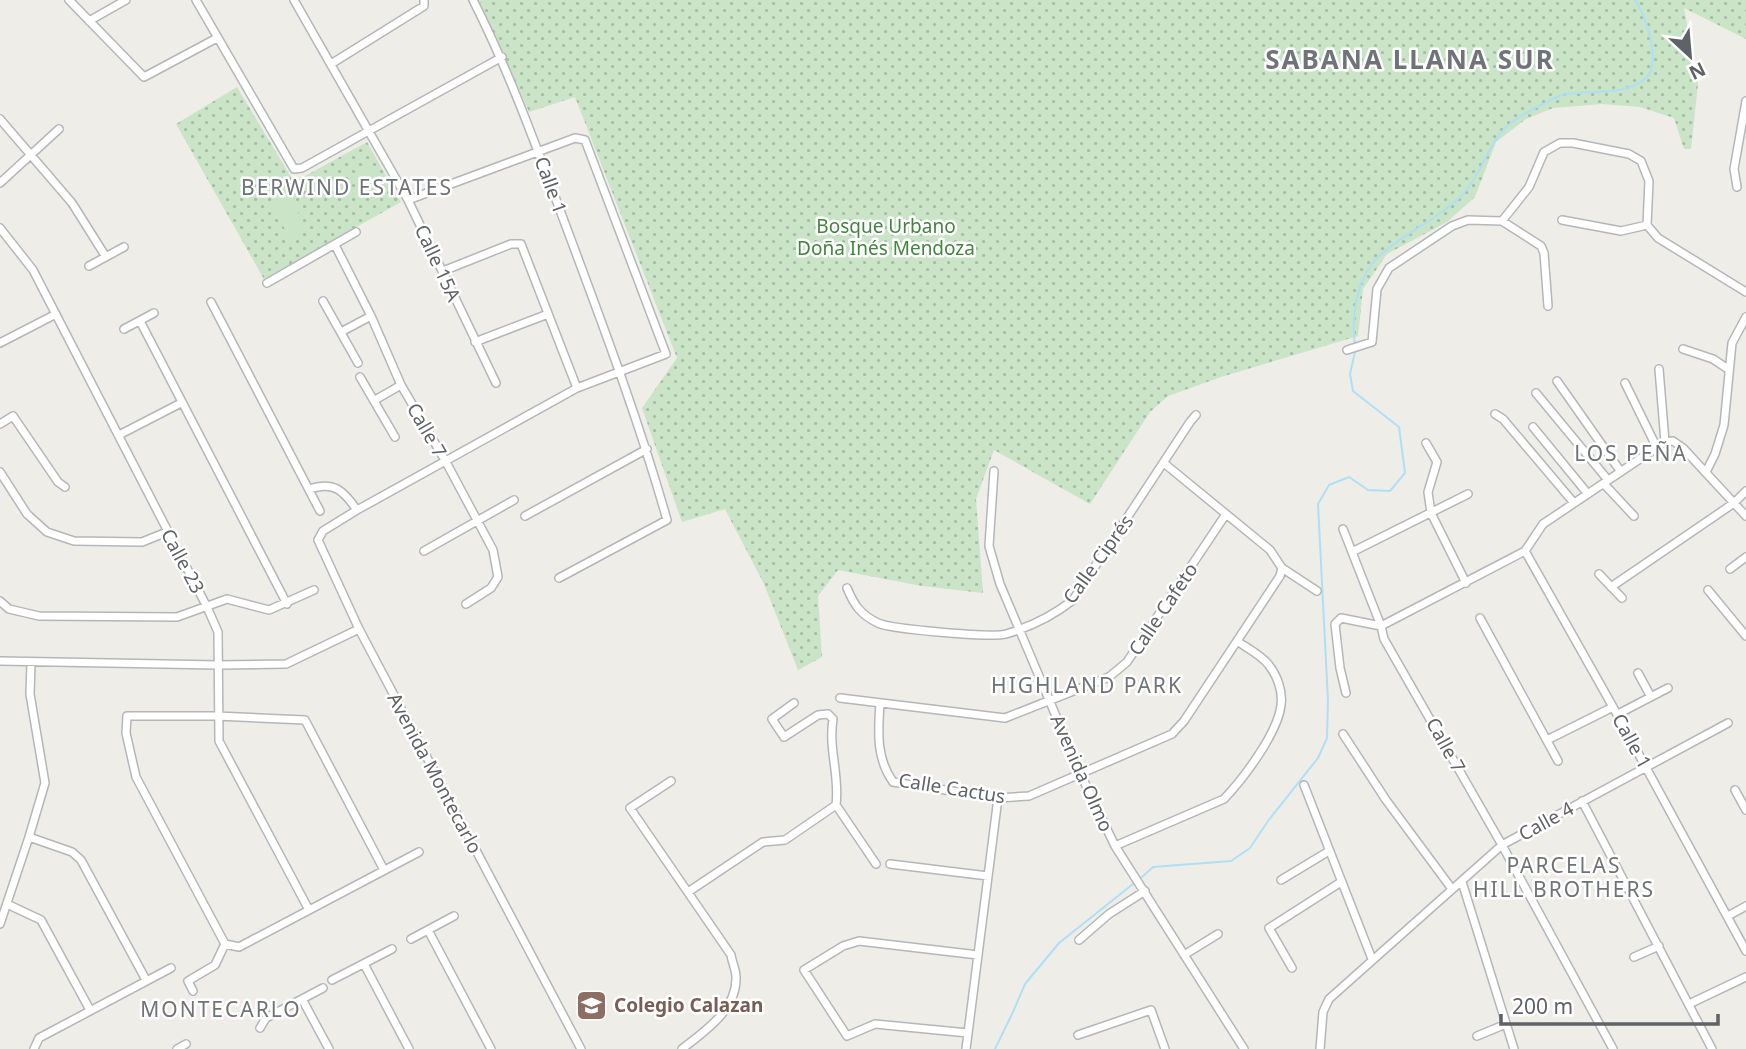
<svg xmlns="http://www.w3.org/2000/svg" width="1746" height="1049" font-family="'Noto Sans',sans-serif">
<defs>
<pattern id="park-dots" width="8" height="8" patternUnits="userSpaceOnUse" patternTransform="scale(1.75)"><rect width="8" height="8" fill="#c9e4c6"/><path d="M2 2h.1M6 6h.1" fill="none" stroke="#a6bca5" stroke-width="1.8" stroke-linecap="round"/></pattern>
</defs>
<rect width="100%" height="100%" fill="#efede7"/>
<path fill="url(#park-dots)" d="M479,0H1746V39L1684,8L1698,84L1691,149H1684L1674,118L1640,107L1602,104L1553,108L1526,119L1496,142L1475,197L1447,222L1387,254L1363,289L1358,336L1221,377L1168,396L1150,412L1090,504L994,450L976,499L983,593L922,586L838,570L818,596L822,657L798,670L764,584L725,509L682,522L642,408L677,358L575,97L529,112Z
M237,87L294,182L367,142L401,202L264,279L176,124Z"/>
<path fill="#c9e4c6" d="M370,166L385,192L370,200L355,174Z
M287,193L307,228L290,238L270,203Z"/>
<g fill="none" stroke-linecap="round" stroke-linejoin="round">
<path stroke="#afdff7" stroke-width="2" d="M1355,346C1352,321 1354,296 1366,273C1381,243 1439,221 1464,193C1478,177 1485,156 1497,138C1507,122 1526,113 1543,104C1551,100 1559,95 1567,94C1592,90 1624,96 1645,79C1663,64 1646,16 1635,0
M1142,877L1153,867L1231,861L1250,848L1268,821L1318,758L1327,738L1328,701L1318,504L1329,485L1349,477L1368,490L1390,491L1405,473L1399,427L1353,391L1350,374L1355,352
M995,1049L1013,1012L1025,984L1059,943L1133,884"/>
<defs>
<path id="street" d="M69,0L144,77L217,38
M196,0L294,169L302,168L502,57
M294,0L408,200L496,383
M473,0C512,77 540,157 570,237C605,331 640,424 667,520L559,578
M89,21L126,0
M331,64L424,6V0
M0,119L72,203L106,257
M0,183L59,129
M1737,187L1734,169L1746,101
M408,200L575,138L585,140L666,354L577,388L357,510L323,531L318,540L359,629L581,1049
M1562,220L1621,231L1647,225
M1502,221L1541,246L1544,253L1548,306
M0,228L33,270L207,607L218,632L219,741L309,910
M335,245L371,316L401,385L446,462L493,550L498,577L491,588L466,604
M89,266L124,247
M443,271L511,244H521L577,388
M267,283L356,232
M323,301L358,363
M211,302L320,511
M140,321L287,604
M124,329L154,313
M341,332L371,316
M475,342L548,314
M0,343L56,314
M1683,349L1713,359L1728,369
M1347,350L1372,342L1377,289L1389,268L1452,226L1468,220L1502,221L1529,187L1544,152L1560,143H1573L1629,154L1641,161L1649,181L1647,225L1658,238L1746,292
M1659,369L1665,442
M360,377L395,437
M1557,381L1621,472
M1625,383L1657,448
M1536,393L1608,480
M375,400L401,385
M1495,414L1503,419L1574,503
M0,424L13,416L58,482L65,487
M1533,427L1588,494
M119,435L181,403
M1665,442L1673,441L1683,448L1746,516
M1426,443L1437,462L1428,492L1431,513L1466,583
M1165,464L1270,550L1282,568L1317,591
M994,471L989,546L1000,584L1081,775L1115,846L1244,1049
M0,472L27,514L47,532L74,541L142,542L167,532
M1706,472L1715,454L1724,425L1732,343L1746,317
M1604,484L1634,516
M309,489C334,481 343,490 357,510
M525,516L647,449
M1343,529L1381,626L1384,639L1502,845L1613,1049
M424,551L514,500
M1525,551L1613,707L1746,951
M1525,551L1543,524L1665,442
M1352,552L1468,494
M1730,569L1746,557
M1599,574L1622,598
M1611,587L1734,503L1746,491
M847,588C854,605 861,615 878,623C890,629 992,638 1006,634C1030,627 1054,615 1073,600L1190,422L1196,415
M1708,590L1746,636
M0,601L9,609L39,616L177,617L227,599L269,610L314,590
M1480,618L1558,761
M0,661L218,665L286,664L359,629
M1638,673L1651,697
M1346,693L1340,668L1335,624L1341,618L1381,626L1525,551
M840,698L1005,718L1109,677L1127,662L1226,514
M880,703C878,732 876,758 893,782L998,798L1029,796L1172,734L1184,721L1280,576L1282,568
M1618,714L1668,688
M1343,734L1386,800L1452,889
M1547,740L1613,707
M671,781L630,808L731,955C732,962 736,970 736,977C737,1010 705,1031 682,1049
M1304,785L1372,959
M1735,790L1746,810
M1582,801L1712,1049
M836,805L876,864
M29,837L72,852L81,860L146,980
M1115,846L1224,799C1243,779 1278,733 1281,705C1283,691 1277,675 1268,664C1261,655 1247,648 1237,641
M890,864L988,876
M1281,880L1329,851
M1462,882L1514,1049
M688,892L763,842L785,840L836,805C840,776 828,749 833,719L828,714L818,715L784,737L772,719L794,703
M7,904L41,920L90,1010
M1728,916L1746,906
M0,924L29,837L45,783L30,694L31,663
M428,930L491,1049
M411,939L454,916
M1079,940L1109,914L1145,891
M225,944L136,777L126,733L127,716H217L305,720L384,870
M225,944L239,947L419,852
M1184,955L1218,934
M1634,957L1659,946
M364,964L409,1049
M1292,968L1269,928L1341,882
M332,980L392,949
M193,991L188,981L215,965L225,944
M302,999L329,1049
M1689,1004L1746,977
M260,1028L266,1018L323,988
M968,1033L875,1024L847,1036L804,970L843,946L859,941L978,955
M1078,1035L1151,1010L1165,1049
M1477,1036L1506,1024
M34,1049L39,1038L171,968
M177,1049L186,1044
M966,1049L998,798
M1320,1049L1323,1012L1329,999L1502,845L1728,723"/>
</defs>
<use href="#street" stroke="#b4b7ba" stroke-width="10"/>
<use href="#street" stroke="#fff" stroke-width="7"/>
</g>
<defs>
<symbol id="school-square" viewBox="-11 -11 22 22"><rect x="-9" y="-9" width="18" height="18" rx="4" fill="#8d6e63" stroke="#fff"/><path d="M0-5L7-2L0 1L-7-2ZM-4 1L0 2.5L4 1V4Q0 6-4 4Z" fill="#fff"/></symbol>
</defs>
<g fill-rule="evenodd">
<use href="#school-square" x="574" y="988" width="35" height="35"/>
</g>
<g text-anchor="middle" stroke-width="5" stroke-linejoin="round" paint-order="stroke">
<g font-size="19" fill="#5f6266" stroke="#fff">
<text transform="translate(551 185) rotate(70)" y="7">Calle 1</text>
<text transform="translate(438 263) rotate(65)" y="7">Calle 15A</text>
<text transform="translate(427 430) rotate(60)" y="7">Calle 7</text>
<text transform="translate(1098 559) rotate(-54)" y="7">Calle Ciprés</text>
<text transform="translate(183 561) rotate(62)" y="7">Calle 23</text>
<text transform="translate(1163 609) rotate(-56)" y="7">Calle Cafeto</text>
<text transform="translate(1632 741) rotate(61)" y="7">Calle 1</text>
<text transform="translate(1446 745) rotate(61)" y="7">Calle 7</text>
<text transform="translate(435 773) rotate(62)" y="7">Avenida Montecarlo</text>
<text transform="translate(1082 773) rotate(66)" y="7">Avenida Olmo</text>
<text transform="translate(952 788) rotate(9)" y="7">Calle Cactus</text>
<text transform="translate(1546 821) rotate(-29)" y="7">Calle 4</text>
</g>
<g font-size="19" fill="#43843f" stroke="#fff">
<text x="886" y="233">Bosque Urbano<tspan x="886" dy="22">Doña Inés Mendoza</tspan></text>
</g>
<g font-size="19" font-weight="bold" fill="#785e54" stroke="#fff" text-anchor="start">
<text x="614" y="1012">Colegio Calazan</text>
</g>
<g font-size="21" letter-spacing="2" fill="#707478" stroke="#fff">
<text x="347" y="195">BERWIND ESTATES</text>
<text x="1631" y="461">LOS PEÑA</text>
<text x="1087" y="693">HIGHLAND PARK</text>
<text x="1564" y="873">PARCELAS<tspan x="1564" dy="24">HILL BROTHERS</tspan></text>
<text x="221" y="1017">MONTECARLO</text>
</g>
<g font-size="26" font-weight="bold" letter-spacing="2" fill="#707478" stroke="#fff">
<text x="1410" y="69">SABANA LLANA SUR</text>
</g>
</g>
<g transform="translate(1690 56) rotate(154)" stroke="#ffffff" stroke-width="5" paint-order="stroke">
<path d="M0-5L12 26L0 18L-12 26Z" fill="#5f6266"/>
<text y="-10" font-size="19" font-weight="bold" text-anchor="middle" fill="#5f6266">N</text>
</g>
<path d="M1501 1014v10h217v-10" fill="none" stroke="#5f6266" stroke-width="3.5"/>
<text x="1512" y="1014" font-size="21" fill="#5f6266" stroke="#ffffff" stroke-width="5" paint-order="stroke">200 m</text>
</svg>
